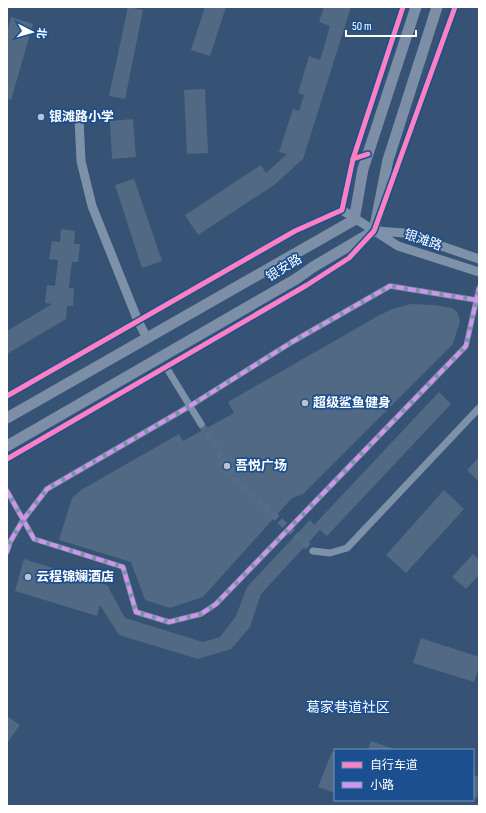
<svg xmlns="http://www.w3.org/2000/svg" width="486" height="813" font-family="'Sofia Sans Condensed','Noto Sans SC',sans-serif">
	<style>
		.building { fill: #526984 }
		.lines { fill: none; stroke-linecap: round; stroke-linejoin: round }
		.minor-tunnel { stroke: #546c89; stroke-width: 7; stroke-dasharray: 7 3.5; stroke-linecap: butt }
		.pedestrian { stroke: #7d92a8; stroke-width: 5.5 }
		.minor { stroke: #7d92a8; stroke-width: 7 }
		.tertiary { stroke: #7d92a8; stroke-width: 9 }
		.primary { stroke: #7d8ea7; stroke-width: 11 }
		.quiet { stroke: #d193ec; stroke-width: 4; stroke-dasharray: 8 4; stroke-linecap: butt }
		.cycleway-casing { stroke: #1b4f8f; stroke-width: 8 }
		.cycleway { stroke: #ff80c0; stroke-width: 5 }
		.poi-dot { fill: #b9c2ce; stroke: #1b4f8f; stroke-width: 1.5 }
		.labels { text-anchor: middle; dominant-baseline: central; stroke-width: 3.5; stroke-linejoin: round; paint-order: stroke }
		.poi-label { font-size: 13px; font-weight: bold; fill: #fff; stroke: #1b4f8f; text-anchor: start }
		.street-label { font-size: 13px; fill: #fff; stroke: #1b4f8f }
		.neighbourhood-label { font-size: 14px; fill: #fff; stroke: #1b4f8f }
	</style>
	<rect width="100%" height="100%" fill="#365274"/>
	<!-- building -->
	<g class="building">
		<polygon points="128,7 143,10 125,99 109,96"/>
		<polygon points="205,7 226,7 210,56 191,50"/>
		<polygon points="324,7 351,7 303,159 274,185 198,235 185,215 261,165 266,173 287,154 279,152 293,109 299,111 304,95 298,93 309,56 320,60 330,26 319,22"/>
		<polygon points="11,17 33,24 11,100 7,98 7,32"/>
		<polygon points="205,89 208,153 187,154 184,90"/>
		<polygon points="133,119 136,157 112,159 110,121"/>
		<polygon points="134,179 162,261 142,268 115,185"/>
		<polygon points="61,229 75,231 74,244 80,244 78,262 72,262 69,288 74,288 73,306 67,306 66,319 7,354 7,331 52,304 45,303 47,285 55,286 58,260 49,259 52,241 60,242"/>
		<polygon points="411,304 434,305 452,308 457,312 460,321 453,344 303,494 292,498 203,597 170,608 145,600 131,562 59,540 72,498 81,490 179,434 183,441 234,413 228,402 378,316 392,309"/>
		<polygon points="439,392 451,404 327,536 320,530 261,594 250,627 231,649 198,659 119,635 100,605 97,616 15,591 24,559 107,585 125,618 203,642 220,637 236,616 247,587 310,520 314,525"/>
		<polygon points="479,457 479,482 467,470"/>
		<polygon points="444,490 464,509 406,573 386,555"/>
		<polygon points="473,554 477,558 479,556 479,575 466,589 452,577"/>
		<polygon points="421,638 479,657 479,666 474,682 413,663"/>
		<polygon points="7,716 20,725 7,743"/>
		<polygon points="371,741 397,750 368,750"/>
		<polygon points="332,752 335,753 335,793 318,787"/>
		<polygon points="473,775 479,777 477,798 473,796"/>
	</g>
	<g class="lines">
		<!-- minor-tunnel -->
		<polyline class="minor-tunnel" points="201,424 236,481 313,551"/>
		<!-- pedestrian -->
		<g class="pedestrian">
			<polyline points="7,491 34,539 123,567 136,612 169,622 201,614 216,604 466,346 479,288"/>
			<polyline points="7,552 10,542 23,520 47,489 190,406 292,342 390,286 476,300"/>
		</g>
		<!-- minor -->
		<g class="minor">
			<polyline points="166,367 201,424"/>
			<polyline points="7,396 295,231 342,210 353,159 368,154"/>
			<polyline points="7,459 307,285 349,258 367,239"/>
			<polyline points="313,551 330,553 347,548 479,408"/>
		</g>
		<!-- tertiary -->
		<g class="tertiary">
			<polyline points="79,119 81,161 92,206 138,321 147,338"/>
			<polyline points="342,210 398,246 479,272"/>
			<polyline points="377,231 404,233 479,259"/>
		</g>
		<!-- primary -->
		<g class="primary">
			<polyline points="7,418 354,220 363,169 416,7"/>
			<polyline points="7,446 296,279 313,267 374,231 388,160 437,7"/>
		</g>
		<!-- quiet -->
		<g class="quiet">
			<polyline points="7,491 34,539 123,567 136,612 169,622 201,614 216,604 466,346 479,288"/>
			<polyline points="7,552 10,542 23,520 47,489 190,406 292,342 390,286 476,300"/>
		</g>
		<!-- cycleway casing -->
		<g class="cycleway-casing">
			<g id="cycleway">
				<polyline points="353,159 403,7"/>
				<polyline points="7,396 295,231 342,210 353,159 368,154"/>
				<polyline points="7,459 307,285 349,258 374,231 455,7"/>
			</g>
		</g>
		<!-- cycleway -->
		<use href="#cycleway" class="cycleway"/>
	</g>
	<!-- markers -->
	<g class="poi-dot">
		<circle cx="41" cy="117" r="4"/>
		<circle cx="305" cy="403" r="4"/>
		<circle cx="227" cy="466" r="4"/>
		<circle cx="28" cy="577" r="4"/>
	</g>
	<g class="labels">
		<!-- poi labels -->
		<g class="poi-label">
			<text x="49" y="117">银滩路小学</text>
			<text x="313" y="403">超级鲨鱼健身</text>
			<text x="235" y="466">吾悦广场</text>
			<text x="36" y="577">云程锦斓酒店</text>
		</g>
		<!-- street labels -->
		<g class="street-label">
			<text transform="translate(423 240) rotate(19)">银滩路</text>
			<text transform="translate(284 268) rotate(-32)">银安路</text>
		</g>
		<!-- neighbourhood labels -->
		<g class="neighbourhood-label">
			<text x="348" y="707">葛家巷道社区</text>
		</g>
	</g>
	<!-- border -->
	<rect width="486" height="813" fill="none" stroke="#ffffff" stroke-width="16"/>
	<!-- legend -->
	<rect x="334" y="749" width="140" height="52" fill="#1b4f8f" stroke="#7695bc"/>
	<rect x="342" y="762" width="20" height="6" fill="#ff80c0" stroke="#7695bc"/>
	<text x="370" y="769" font-size="12" fill="#ffffff">自行车道</text>
	<rect x="342" y="782" width="20" height="6" fill="#d193ec" stroke="#7695bc"/>
	<text x="370" y="789" font-size="12" fill="#ffffff">小路</text>
	<!-- north arrow -->
	<g transform="translate(32 32) rotate(96)" stroke="#1b4f8f" stroke-width="3" paint-order="stroke">
	<path d="M0-3L7 15L0 10L-7 15Z" fill="#ffffff"/>
	<text y="-6" font-size="11" font-weight="bold" text-anchor="middle" fill="#ffffff">北</text>
	</g>
	<!-- scale -->
	<path d="M346 30v6h70v-6" fill="none" stroke="#ffffff" stroke-width="2"/>
	<text x="352" y="30" font-size="12" fill="#ffffff" stroke="#1b4f8f" stroke-width="3" paint-order="stroke">50 m</text>
</svg>
